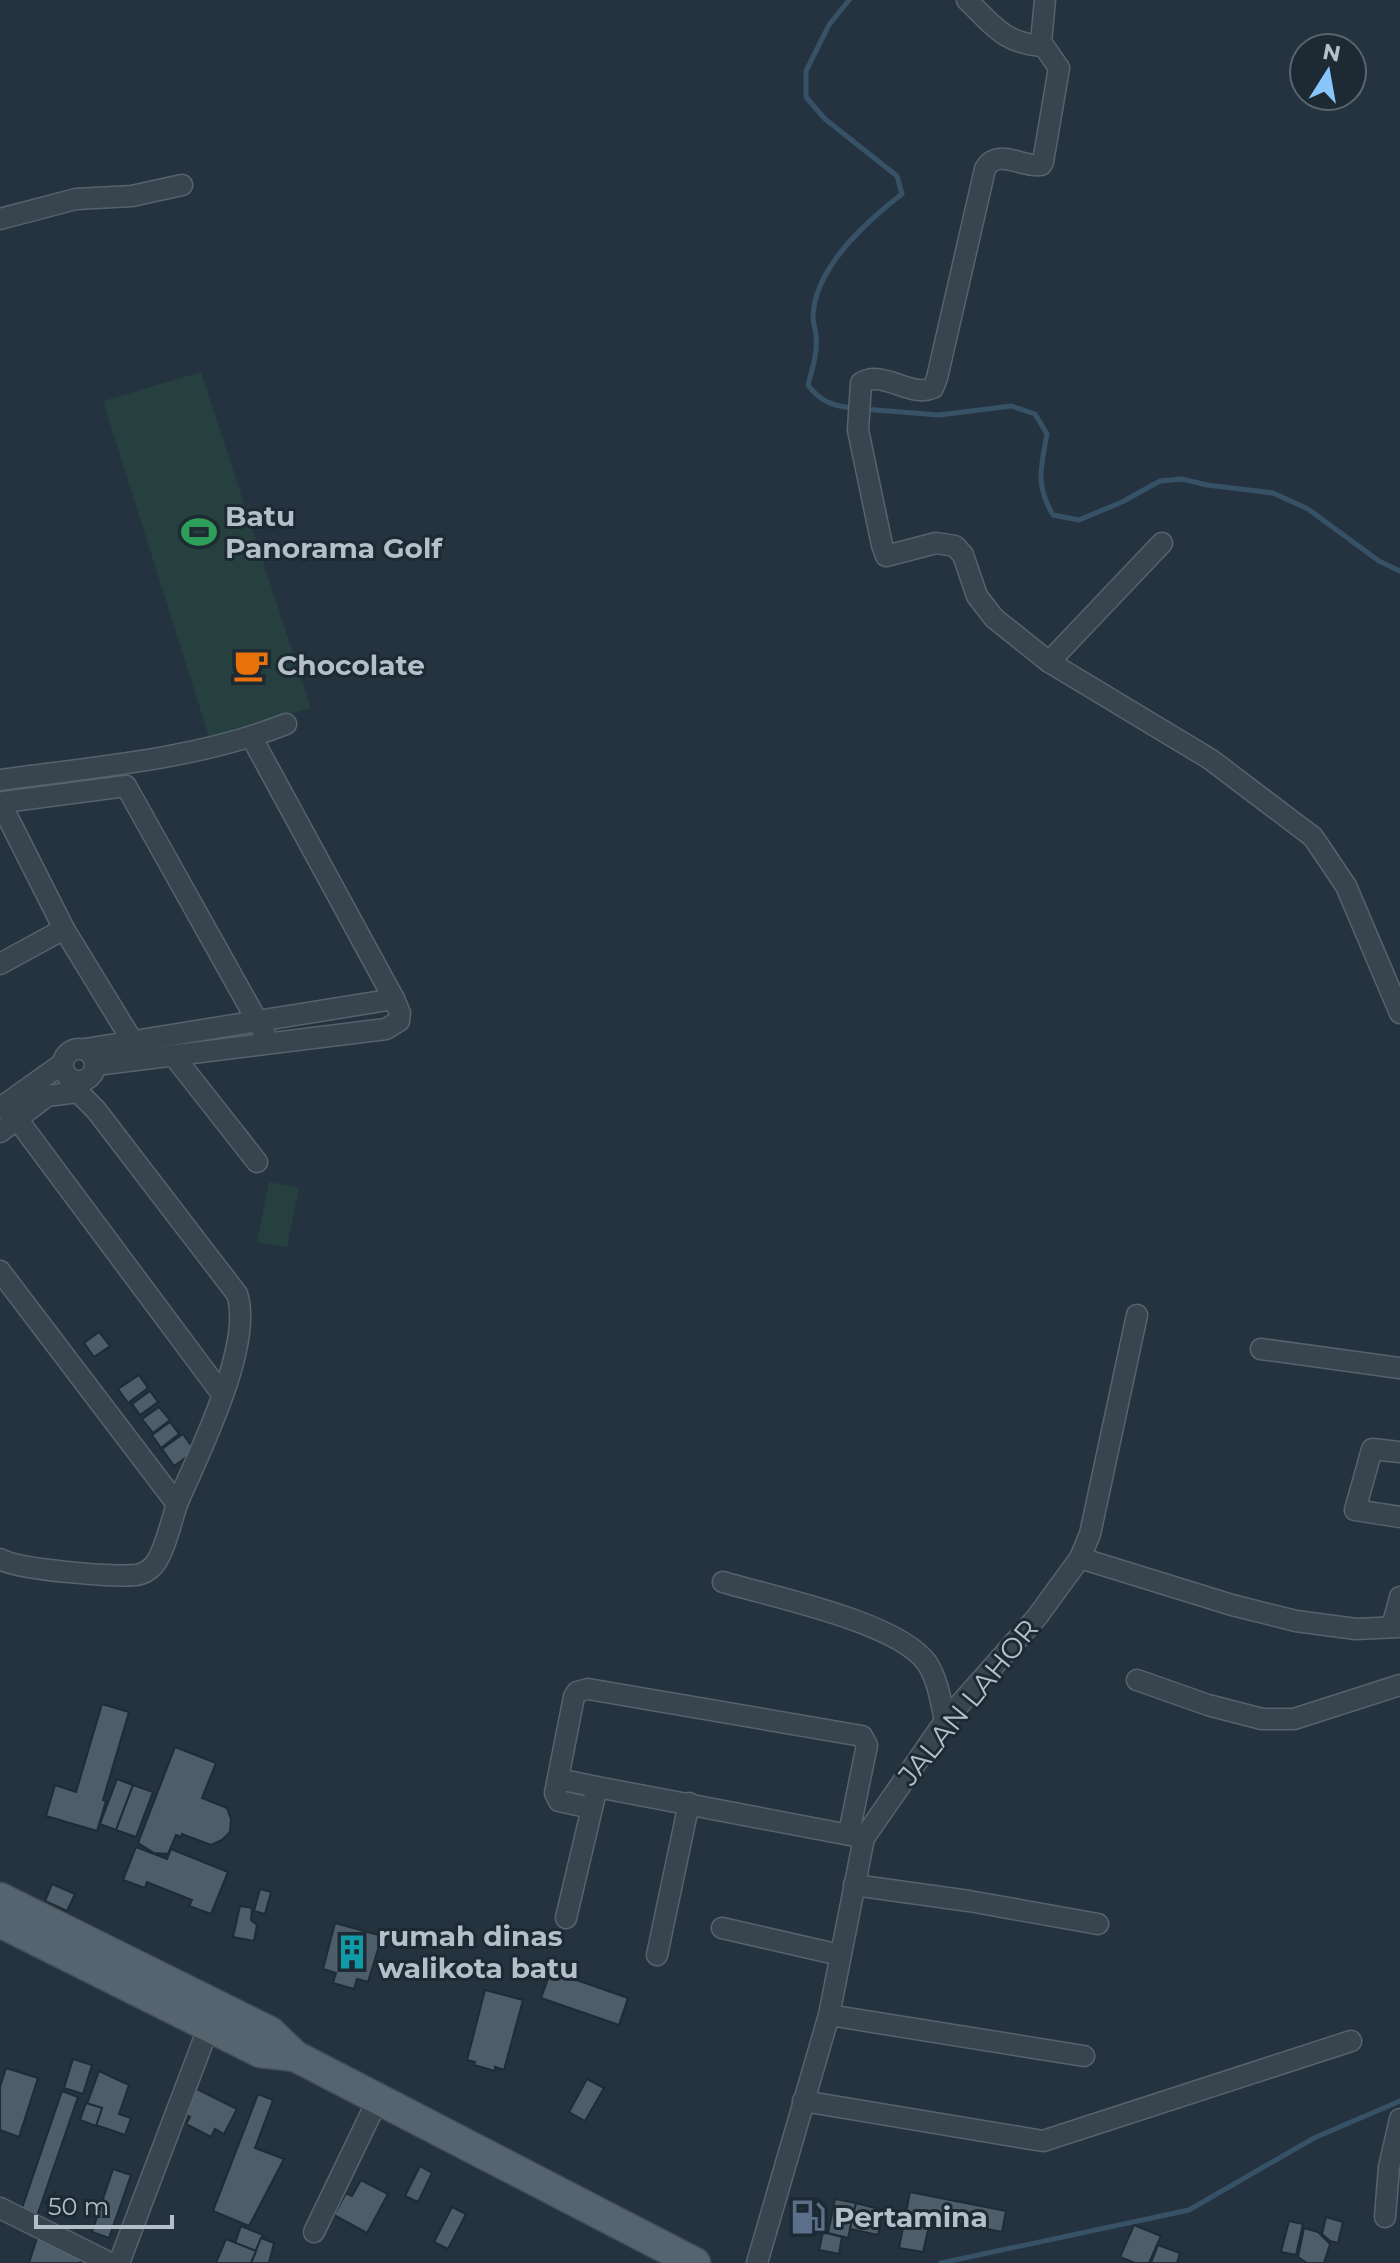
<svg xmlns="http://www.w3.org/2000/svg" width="1400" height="2263" font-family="Montserrat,sans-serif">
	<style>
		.green { fill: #26403f }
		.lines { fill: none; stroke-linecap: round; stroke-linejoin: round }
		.stream { stroke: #375266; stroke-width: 5 }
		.building { fill: #4d5d6a; stroke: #1f2c35; stroke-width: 2 }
		.minor-casing { stroke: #56626c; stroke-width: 23 }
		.primary-casing { stroke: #414e57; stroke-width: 33 }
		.minor { stroke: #38454e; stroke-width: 20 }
		.primary { stroke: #56646f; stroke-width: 30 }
		.labels { text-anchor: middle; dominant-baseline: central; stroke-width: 6; stroke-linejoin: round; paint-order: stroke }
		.poi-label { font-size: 28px; font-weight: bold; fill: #b4bfc9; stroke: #1d2a33; text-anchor: start }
		.street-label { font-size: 28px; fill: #b4bfc9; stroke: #1d2a33 }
	</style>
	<rect width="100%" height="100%" fill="#24333f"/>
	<!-- green -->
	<g class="green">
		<polygon points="201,372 311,708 209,737 103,401"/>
		<polygon points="269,1182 299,1188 287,1247 257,1242"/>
	</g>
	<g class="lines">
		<!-- stream -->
		<g class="stream">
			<path d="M849,0L829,25L806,71V97L825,119L897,176L902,194C866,222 814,268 813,317C813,323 816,330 816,336C818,352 812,369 808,385C820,402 834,406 853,408"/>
			<path d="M863,409L939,415L1011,406L1035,414L1047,434C1041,468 1035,484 1053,515L1079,520L1122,502L1160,481L1182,479L1207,485L1273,493L1308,509L1379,561L1400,571"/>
			<polyline points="941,2263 1189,2210 1314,2138 1400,2101"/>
		</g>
	</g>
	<!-- building -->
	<g class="building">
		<polygon points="99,1332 110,1346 94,1357 84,1343"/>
		<polygon points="139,1375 148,1388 128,1403 118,1389"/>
		<polygon points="150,1391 158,1402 140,1415 132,1404"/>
		<polygon points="159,1407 170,1420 153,1433 142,1419"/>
		<polygon points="170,1422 179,1434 161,1448 152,1435"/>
		<polygon points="183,1434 195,1451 174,1466 162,1449"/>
		<polygon points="102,1704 129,1712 103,1800 106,1801 97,1831 46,1816 55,1785 76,1792"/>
		<polygon points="175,1747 216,1763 202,1798 227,1808 231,1819 230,1832 222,1840 211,1845 182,1834 181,1837 176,1835 168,1854 154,1853 138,1843"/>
		<polygon points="117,1779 133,1785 116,1830 100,1824"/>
		<polygon points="133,1785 153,1792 136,1837 116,1830"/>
		<polygon points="136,1847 167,1859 171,1849 228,1872 211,1914 189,1906 192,1900 147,1882 145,1888 123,1880"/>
		<polygon points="52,1884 75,1894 67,1911 45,1901"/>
		<polygon points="260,1889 271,1892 265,1914 254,1911"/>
		<polygon points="240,1906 252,1908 251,1920 257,1925 254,1941 233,1937"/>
		<polygon points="335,1923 382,1936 368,1982 357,1979 354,1989 333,1983 336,1973 323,1969"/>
		<polygon points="551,1971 628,1998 619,2025 541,1998"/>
		<polygon points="485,1990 523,2000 504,2070 495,2067 495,2071 474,2065 475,2062 467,2060"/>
		<polygon points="73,2059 92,2065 83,2094 64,2088"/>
		<polygon points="6,2068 38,2078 19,2137 0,2130 0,2087"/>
		<polygon points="99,2071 129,2085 119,2114 131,2118 125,2135 96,2125 102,2108 87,2104"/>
		<polygon points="587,2079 604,2088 585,2121 569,2112"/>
		<polygon points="191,2086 237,2109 224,2134 215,2129 211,2137 186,2124 190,2117 178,2111"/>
		<polygon points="62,2091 78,2097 36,2219 20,2214"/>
		<polygon points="258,2094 273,2100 255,2148 284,2159 249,2226 213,2211"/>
		<polygon points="86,2103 102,2108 96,2126 80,2120"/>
		<polygon points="420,2166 432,2173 418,2202 405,2196"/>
		<polygon points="113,2169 131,2175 109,2238 92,2232"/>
		<polygon points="361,2180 388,2194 367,2233 334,2215 346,2193 352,2196"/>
		<polygon points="910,2192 1006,2211 1002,2232 931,2218 923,2252 899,2248"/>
		<polygon points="835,2199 856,2203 848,2238 828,2233"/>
		<polygon points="856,2203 883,2210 878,2235 850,2229"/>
		<polygon points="452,2207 466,2214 448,2249 434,2242"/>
		<polygon points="1326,2217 1343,2222 1338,2243 1330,2241 1322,2234"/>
		<polygon points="1289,2221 1303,2224 1296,2255 1281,2252"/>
		<polygon points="1134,2225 1161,2236 1149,2263 1135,2263 1120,2257"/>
		<polygon points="241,2226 263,2235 256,2251 235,2243"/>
		<polygon points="1304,2228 1318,2232 1330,2244 1324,2263 1307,2263 1298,2257"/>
		<polygon points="823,2232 842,2237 839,2254 819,2250"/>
		<polygon points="37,2238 83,2254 80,2263 29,2263"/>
		<polygon points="261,2238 274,2243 269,2263 251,2263"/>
		<polygon points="226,2239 256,2251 251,2263 216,2263"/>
		<polygon points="1158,2245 1180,2253 1177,2263 1151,2263"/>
	</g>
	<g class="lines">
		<!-- minor casing -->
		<g class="minor-casing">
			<g id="minor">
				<path d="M967,0C994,26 1003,43 1043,46"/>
				<path d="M1045,0L1041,42L1059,68L1043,162L1041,165C1023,168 997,147 985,169L937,378L933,388C910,398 883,369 861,383L858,430L882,545L886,556L936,543L955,546L963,555L977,596L994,618L1049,662L1210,759L1313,837L1346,886L1400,1013"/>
				<polyline points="0,219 76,199 132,196 182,185"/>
				<polyline points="1049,662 1162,543"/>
				<path d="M0,780C94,767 198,759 286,724"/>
				<polyline points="0,964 64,929"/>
				<polyline points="133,1042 64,929 2,806 4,802 126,786 269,1042"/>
				<circle cx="79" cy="1065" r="16"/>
				<polyline points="85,1049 394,999"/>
				<polyline points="173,1055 257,1162"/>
				<polyline points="96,1065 386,1029 399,1021 400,1013 394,999 252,738"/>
				<polyline points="6,1104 222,1394"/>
				<polyline points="0,1108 62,1064"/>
				<path d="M0,1132L47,1096L78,1092L96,1110L237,1294C254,1345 198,1455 177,1504"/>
				<path d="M0,1271L177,1504C172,1519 163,1558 152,1567C147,1572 143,1574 136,1575C112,1577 19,1570 0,1559"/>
				<polyline points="1261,1349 1400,1368"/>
				<polyline points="1400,1452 1372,1449 1355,1510 1400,1517"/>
				<polyline points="1080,1558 1232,1605 1296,1621 1356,1629 1400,1627"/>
				<path d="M723,1582C773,1597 898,1622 927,1663C938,1680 941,1702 945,1721"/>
				<polyline points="1392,1627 1400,1597"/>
				<polyline points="1137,1680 1208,1705 1262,1719 1294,1719 1400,1685"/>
				<polyline points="558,1779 597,1787"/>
				<polyline points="591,1808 559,1801 555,1793 574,1697 577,1692 588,1689 862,1736 867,1745 849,1833"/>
				<polyline points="854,1885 969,1901 1098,1924"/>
				<polyline points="566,1918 597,1787 860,1837"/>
				<polyline points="722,1928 840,1955"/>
				<polyline points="657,1955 689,1803"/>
				<polyline points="829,2015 1084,2056"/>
				<polyline points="803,2101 1043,2141 1351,2041"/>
				<polyline points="0,2208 110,2263"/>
				<polyline points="1385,2217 1389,2167 1400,2119"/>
				<polyline points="314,2232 378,2099"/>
				<polyline points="119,2263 209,2026"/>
				<polyline points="757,2263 829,2015 864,1838 945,1721 1037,1617 1080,1558 1090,1534 1137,1315"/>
			</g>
		</g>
		<!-- primary casing -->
		<g class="primary-casing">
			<g id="primary">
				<polyline points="0,1898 270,2032 295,2056 695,2263"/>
				<polyline points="0,1922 260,2052 295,2056"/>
			</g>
		</g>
		<!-- minor -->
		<use href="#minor" class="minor"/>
		<!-- primary -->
		<use href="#primary" class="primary"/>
	</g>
	<!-- icons -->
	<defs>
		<g id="stadium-bare" transform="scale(2.76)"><path d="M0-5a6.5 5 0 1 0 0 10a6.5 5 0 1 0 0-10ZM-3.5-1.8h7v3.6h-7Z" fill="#2e9e5b" stroke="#1d2a33" stroke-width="2.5" paint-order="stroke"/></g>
		<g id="cafe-bare" transform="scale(2.76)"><path d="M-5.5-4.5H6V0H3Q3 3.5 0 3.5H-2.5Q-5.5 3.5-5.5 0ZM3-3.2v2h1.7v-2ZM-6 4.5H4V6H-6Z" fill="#e8710a" stroke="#1d2a33" stroke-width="2.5" paint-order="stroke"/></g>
		<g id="building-bare" transform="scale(2.76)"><path d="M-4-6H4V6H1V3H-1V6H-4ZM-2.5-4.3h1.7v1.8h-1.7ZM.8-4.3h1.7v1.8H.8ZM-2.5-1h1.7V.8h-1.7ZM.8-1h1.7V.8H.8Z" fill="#0f9aa8" stroke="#1d2a33" stroke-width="2.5" paint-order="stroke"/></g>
		<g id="fuel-bare" transform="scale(2.76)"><path d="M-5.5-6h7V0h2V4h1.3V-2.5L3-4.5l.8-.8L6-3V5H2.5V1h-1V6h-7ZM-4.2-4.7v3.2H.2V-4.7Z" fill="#5c6f8a" stroke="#1d2a33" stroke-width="2.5" paint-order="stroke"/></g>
	</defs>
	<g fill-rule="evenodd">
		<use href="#stadium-bare" x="199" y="532"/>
		<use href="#cafe-bare" x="251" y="665"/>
		<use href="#building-bare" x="352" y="1952"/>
		<use href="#fuel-bare" x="808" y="2217"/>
	</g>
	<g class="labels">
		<!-- poi labels -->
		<g class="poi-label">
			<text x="225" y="516">Batu<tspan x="225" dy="32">Panorama Golf</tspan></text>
			<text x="277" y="665">Chocolate</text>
			<text x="378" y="1936">rumah dinas<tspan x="378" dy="32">walikota batu</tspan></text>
			<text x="834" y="2217">Pertamina</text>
		</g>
		<!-- street labels -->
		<g class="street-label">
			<text transform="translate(968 1702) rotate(-51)">JALAN LAHOR</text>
		</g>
	</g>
	<!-- north arrow -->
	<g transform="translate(1328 72) rotate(11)"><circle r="38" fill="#1d2a33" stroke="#59666f" stroke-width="2"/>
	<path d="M0-6L14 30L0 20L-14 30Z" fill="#89c5fa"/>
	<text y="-12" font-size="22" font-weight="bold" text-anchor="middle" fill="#b4bfc9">N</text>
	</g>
	<!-- scale -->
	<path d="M36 2215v12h136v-12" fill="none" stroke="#b4bfc9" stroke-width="4"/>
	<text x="48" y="2215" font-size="24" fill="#b4bfc9" stroke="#1d2a33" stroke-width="6" paint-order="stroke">50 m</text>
</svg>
